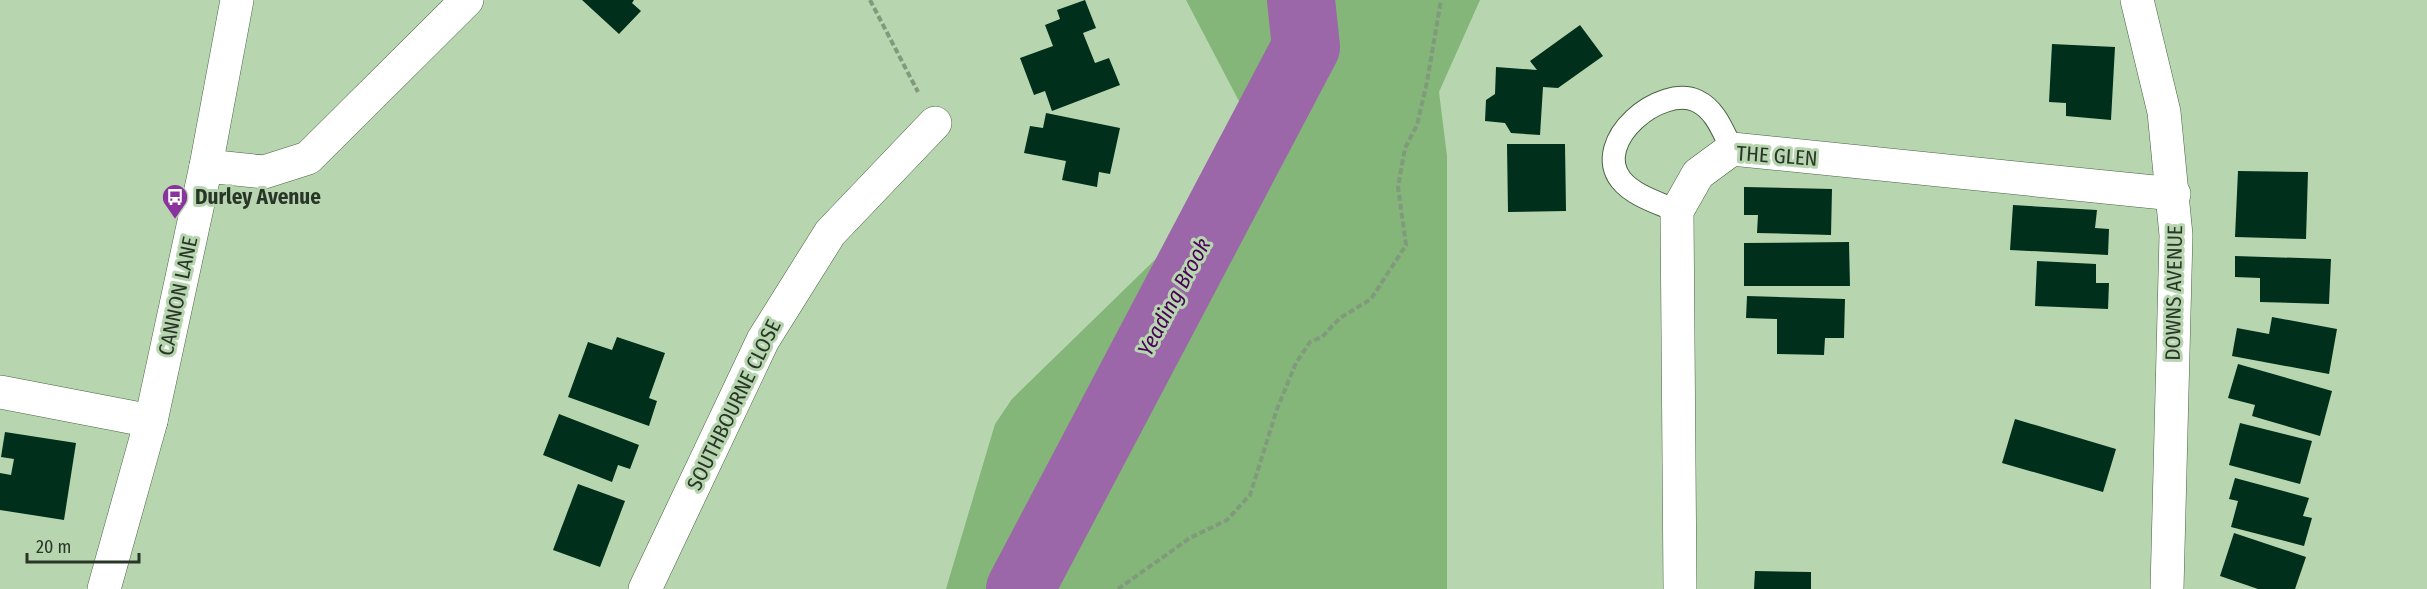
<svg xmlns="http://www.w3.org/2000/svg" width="2427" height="589" font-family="'Fira Sans Condensed',sans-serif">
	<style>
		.green { fill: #83b678 }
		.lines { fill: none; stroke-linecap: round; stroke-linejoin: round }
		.river { stroke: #9c67a8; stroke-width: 68 }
		.building { fill: #002f1b }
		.service-casing { stroke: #476341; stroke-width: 24 }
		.minor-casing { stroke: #476341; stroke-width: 34 }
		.path { stroke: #81997c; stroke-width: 4; stroke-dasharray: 6 3; stroke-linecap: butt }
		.service { stroke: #fff; stroke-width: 22 }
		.minor { stroke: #fff; stroke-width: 33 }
		.labels { text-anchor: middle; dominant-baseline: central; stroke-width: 6; stroke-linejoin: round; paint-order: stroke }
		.street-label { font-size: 21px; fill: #293627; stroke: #b7d6b0 }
		.poi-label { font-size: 21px; font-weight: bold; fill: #293627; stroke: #b7d6b0; text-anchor: start }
		.water-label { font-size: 22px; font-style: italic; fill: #4b0159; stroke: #b7d6b0 }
	</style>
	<rect width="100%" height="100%" fill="#b7d6b0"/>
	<!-- green -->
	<polygon class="green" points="1186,0 1480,0 1439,92 1447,156 1447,589 946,589 995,424 1012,399 1167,248 1242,107"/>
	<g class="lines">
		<!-- river -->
		<polyline class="river" points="1020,589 1306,47 1301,0"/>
	</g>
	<!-- building -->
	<g class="building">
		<polygon points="582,0 634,0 632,3 641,11 619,34"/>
		<polygon points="1085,0 1096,28 1083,33 1095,63 1109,58 1120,85 1052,111 1045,91 1034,95 1020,58 1053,46 1045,25 1060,19 1057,10"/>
		<polygon points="1580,25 1603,56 1558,88 1543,87 1540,135 1511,133 1505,123 1485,121 1486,100 1495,94 1496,67 1537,70 1530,61"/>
		<polygon points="2052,44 2115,47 2111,120 2066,116 2066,103 2049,102"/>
		<polygon points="1046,113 1120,128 1110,174 1099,172 1097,187 1062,180 1066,161 1024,153 1030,126 1043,128"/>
		<polygon points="1507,144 1565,144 1566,211 1508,212"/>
		<polygon points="2238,171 2308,172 2306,239 2235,237"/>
		<polygon points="1744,187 1832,189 1831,235 1757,233 1758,215 1744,215"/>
		<polygon points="2013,205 2097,210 2095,228 2109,229 2108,255 2010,250"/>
		<polygon points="1849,242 1850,286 1744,286 1744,243"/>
		<polygon points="2235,256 2331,259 2329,304 2260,302 2260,278 2235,277"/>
		<polygon points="2037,261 2096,264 2096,283 2109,283 2108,309 2035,306"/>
		<polygon points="1747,296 1845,299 1844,338 1825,338 1824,355 1777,354 1777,319 1746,318"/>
		<polygon points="2272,317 2337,329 2329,374 2232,356 2237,328 2269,334"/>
		<polygon points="617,337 665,353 649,398 657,401 649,426 568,397 588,342 612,350"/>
		<polygon points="2238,364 2332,391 2320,436 2252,416 2255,405 2228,398"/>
		<polygon points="559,414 639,445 630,469 618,465 612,482 543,455"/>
		<polygon points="2015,419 2116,449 2103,492 2002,463"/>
		<polygon points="2240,423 2312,441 2300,484 2229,465"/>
		<polygon points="5,432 76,443 64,520 0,510 0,473 11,475 14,459 1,457"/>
		<polygon points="2235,478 2309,498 2303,516 2312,518 2304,546 2231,527 2238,501 2229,499"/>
		<polygon points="578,484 625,501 600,567 553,550"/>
		<polygon points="2234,533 2306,557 2295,589 2258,589 2220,576"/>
		<polygon points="1755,571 1811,572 1811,589 1754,589"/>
	</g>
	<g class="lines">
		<!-- service casing -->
		<g class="service-casing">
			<path id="service" d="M1677,211C1659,203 1634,196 1621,180C1591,141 1661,84 1697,101C1716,110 1723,132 1732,149"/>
		</g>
		<!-- minor casing -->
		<g class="minor-casing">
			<g id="minor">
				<polyline points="2137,0 2164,112 2176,235 2167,589"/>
				<polyline points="206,166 264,172 308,158 467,0"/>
				<polyline points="0,392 151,421"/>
				<polyline points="104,589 151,421 206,166 237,0"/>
				<polyline points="645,589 763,340 830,233 935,123"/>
				<polyline points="1680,589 1677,211 1698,174 1732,149 2174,194"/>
			</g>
		</g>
		<!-- path -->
		<g class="path">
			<polyline points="870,0 918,92"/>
			<polyline points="1118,589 1190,538 1227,520 1250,495 1277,409 1296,363 1310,342 1322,337 1340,318 1371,299 1406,245 1398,187 1405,148 1417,125 1427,82 1441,0"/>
		</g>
		<!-- service -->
		<use href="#service" class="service"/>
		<!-- minor -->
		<use href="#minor" class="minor"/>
	</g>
	<!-- icons -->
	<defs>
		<g id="bus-pin" transform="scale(1.35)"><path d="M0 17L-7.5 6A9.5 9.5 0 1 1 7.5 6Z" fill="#8a329e" stroke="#b7d6b0"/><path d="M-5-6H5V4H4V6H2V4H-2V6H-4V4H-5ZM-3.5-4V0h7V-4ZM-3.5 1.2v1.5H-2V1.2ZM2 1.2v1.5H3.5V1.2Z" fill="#fff"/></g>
	</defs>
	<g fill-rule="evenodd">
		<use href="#bus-pin" x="175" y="197"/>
	</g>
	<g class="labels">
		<!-- street labels -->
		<g class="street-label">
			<text transform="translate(1777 156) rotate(4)">THE GLEN</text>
			<text transform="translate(2174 293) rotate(-89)">DOWNS AVENUE</text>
			<text transform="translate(178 296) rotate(-78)">CANNON LANE</text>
			<text transform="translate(734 405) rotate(-64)">SOUTHBOURNE CLOSE</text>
		</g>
		<!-- poi labels -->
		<g class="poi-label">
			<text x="195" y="197">Durley Avenue</text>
		</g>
		<!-- water labels -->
		<g class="water-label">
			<text transform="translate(1174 297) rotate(-62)">Yeading Brook</text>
		</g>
	</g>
	<!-- scale -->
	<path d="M27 553v9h112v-9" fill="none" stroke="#293627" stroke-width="3"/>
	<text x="36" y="553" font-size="18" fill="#293627" stroke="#b7d6b0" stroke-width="4.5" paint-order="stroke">20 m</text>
</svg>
